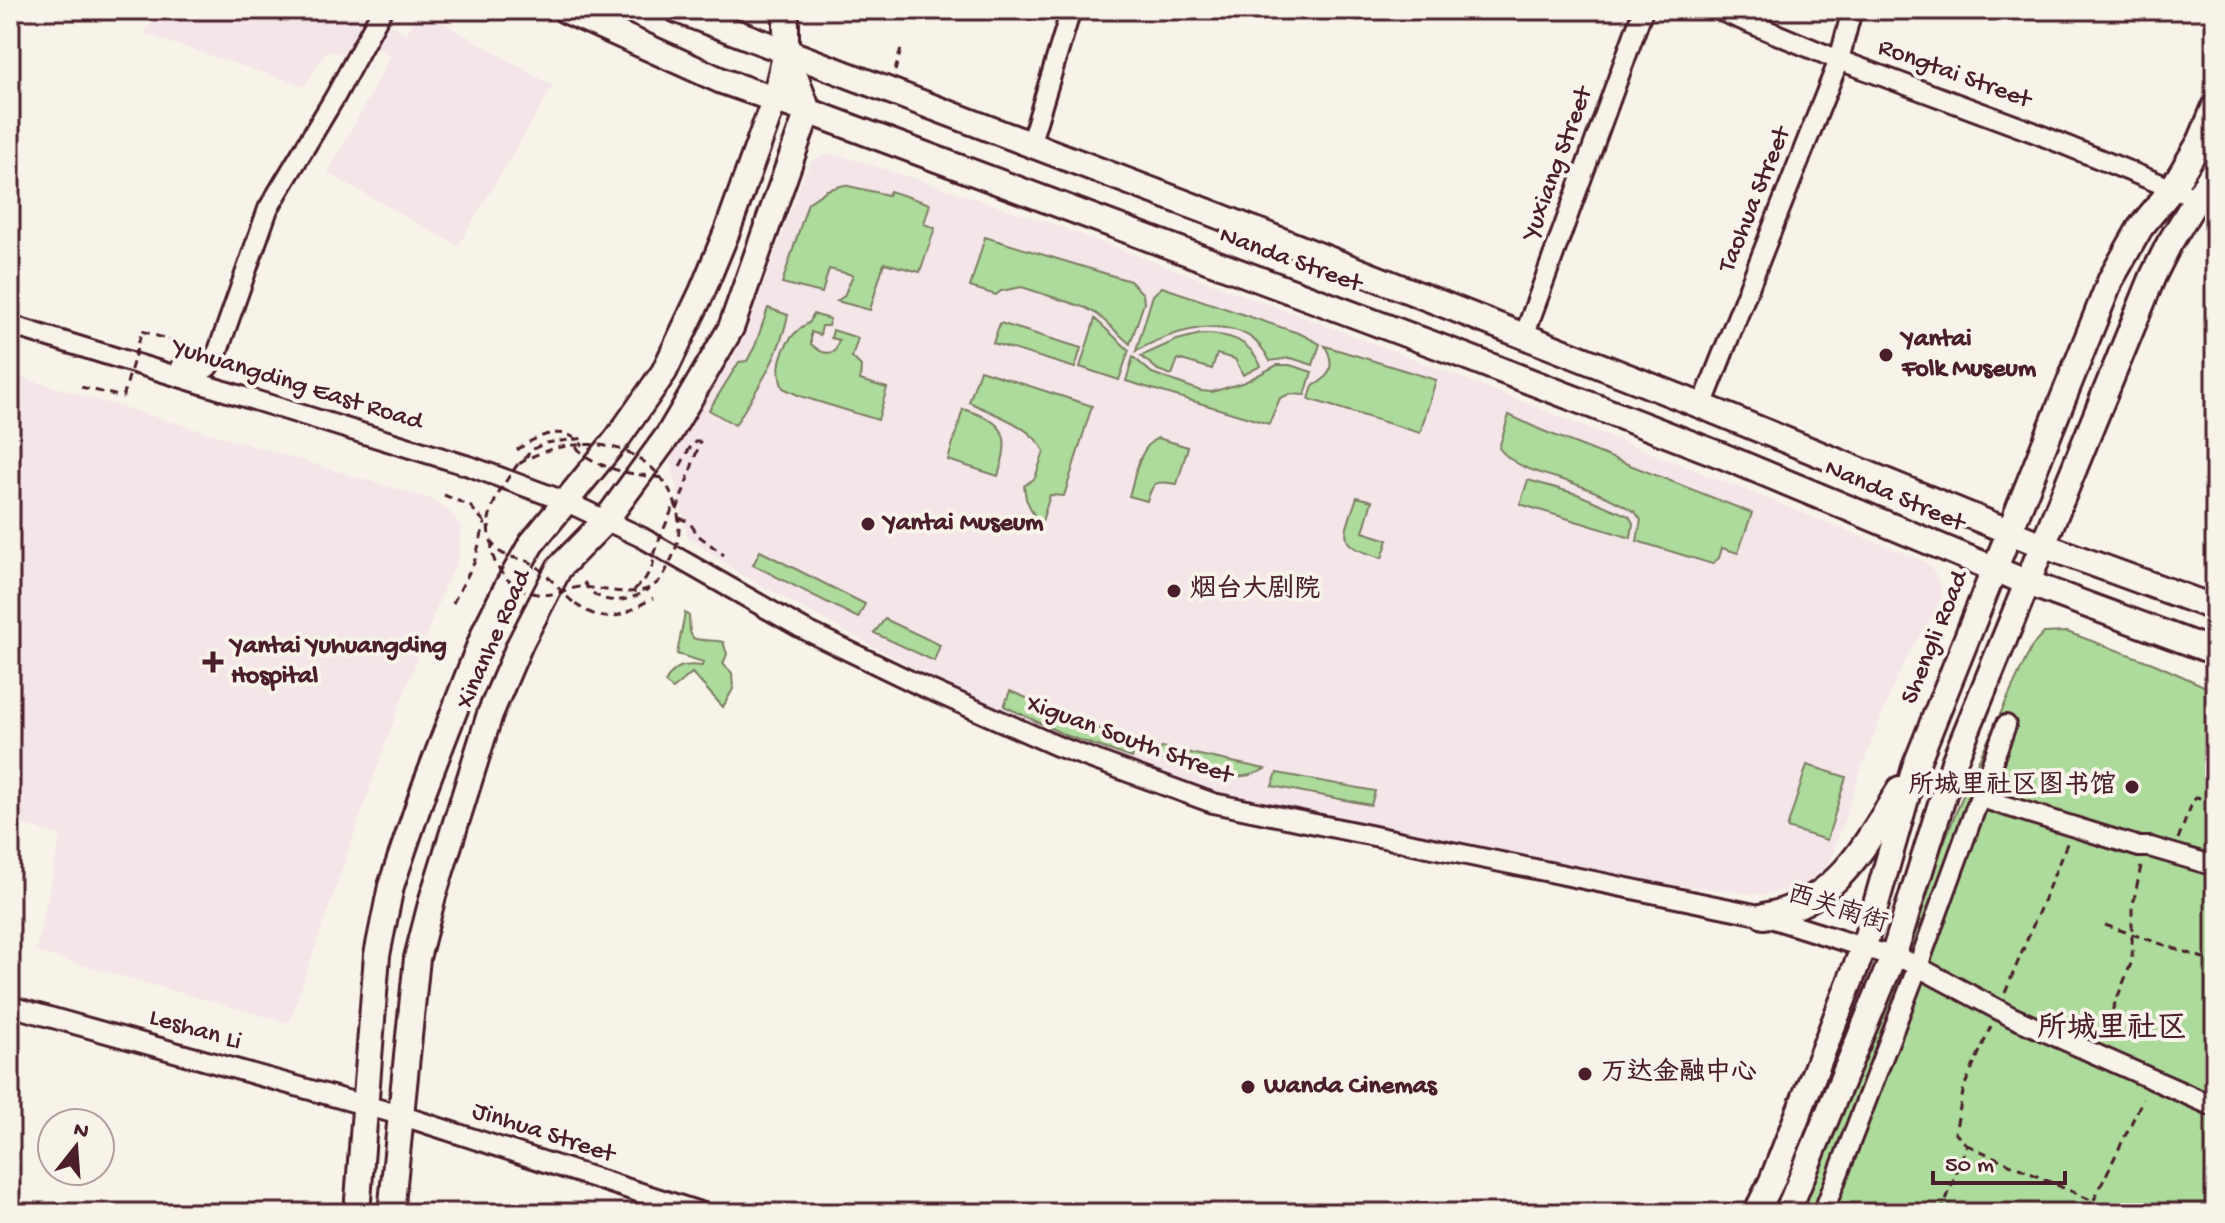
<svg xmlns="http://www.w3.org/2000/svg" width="2225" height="1223" font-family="'Gochi Hand','LXGW WenKai TC',sans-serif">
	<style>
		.built { fill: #f4e5e9 }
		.green { fill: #acdb9b; stroke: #7b7d63; stroke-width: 2 }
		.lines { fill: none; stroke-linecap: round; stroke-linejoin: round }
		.minor-casing { stroke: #4a1f2b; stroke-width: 24 }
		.major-casing { stroke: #4a1f2b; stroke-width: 30 }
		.path { stroke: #4a1f2b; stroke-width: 3; stroke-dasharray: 8 6; stroke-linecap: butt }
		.minor { stroke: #f7f3e8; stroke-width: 18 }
		.major { stroke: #f7f3e8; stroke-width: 24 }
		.path-bridge { stroke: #4a1f2b; stroke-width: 3; stroke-dasharray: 8 6; stroke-linecap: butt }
		.poi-dot { fill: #4a1f2b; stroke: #f7f3e8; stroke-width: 3 }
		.labels { text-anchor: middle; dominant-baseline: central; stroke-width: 8; stroke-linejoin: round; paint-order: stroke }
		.street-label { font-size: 26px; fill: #4a1f2b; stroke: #f7f3e8 }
		.poi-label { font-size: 26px; font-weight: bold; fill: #4a1f2b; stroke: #f7f3e8; text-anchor: start }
		.quarter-label { font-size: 30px; font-weight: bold; fill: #4a1f2b; stroke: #f7f3e8 }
	</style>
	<rect width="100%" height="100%" fill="#f7f3e8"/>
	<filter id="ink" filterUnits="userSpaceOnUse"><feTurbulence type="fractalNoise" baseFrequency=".0125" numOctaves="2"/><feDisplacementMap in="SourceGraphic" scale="16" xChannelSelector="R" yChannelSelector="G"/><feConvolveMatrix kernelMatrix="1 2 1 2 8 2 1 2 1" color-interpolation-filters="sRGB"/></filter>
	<g filter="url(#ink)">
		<!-- built -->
		<g class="built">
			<polygon points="162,10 369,10 406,34 421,10 553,86 458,246 328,173 391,56 357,36 346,54 327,51 304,86 144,34"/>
			<polygon points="827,154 842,156 910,177 1058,226 1391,350 1919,559 1931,567 1939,581 1942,595 1935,613 1910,651 1896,679 1860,772 1831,859 1823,872 1802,886 1764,895 1608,877 1326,819 1182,783 1086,750 930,677 742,575 688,537 670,460 746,331 805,173 813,160"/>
			<polygon points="10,374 434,500 453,515 461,526 458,559 444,588 388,736 289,1023 36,952 61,835 10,821"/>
		</g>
		<!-- green -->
		<g class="green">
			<polygon points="844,185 888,195 890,191 930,204 924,224 935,228 920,272 884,263 870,310 837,301 844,296 853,275 829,269 822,293 782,283 808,203 827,190"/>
			<polygon points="985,237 1130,281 1143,294 1144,303 1130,344 1097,314 1086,308 1022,287 1001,291 996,295 970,287"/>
			<path d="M1162,287L1301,334L1320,344L1313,365L1291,358L1270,361C1244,307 1176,329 1136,351L1153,295Z"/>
			<path d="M768,308L788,315C779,358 758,388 735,425L709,410L739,362L747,361L755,346Z"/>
			<path d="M813,314L830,319L828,326H822L820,335L811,332V344C818,350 825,356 835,351L839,340L831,338L833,330L858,338L852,357L861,366L860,380L887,388L878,420L800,396L783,388C772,363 787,334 810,322Z"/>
			<polygon points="1095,319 1129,350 1119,380 1080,367"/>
			<polygon points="1000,323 1081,348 1075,368 993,343"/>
			<path d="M1201,334C1229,334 1249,339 1261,366L1243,375L1235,359L1217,354L1212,369L1178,359L1172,375L1158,370L1141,356L1177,340Z"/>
			<path d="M1325,346L1436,380L1420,433L1309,399L1313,386C1332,377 1335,363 1325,346Z"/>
			<polygon points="1133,357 1152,373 1201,391 1212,392 1245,382 1277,365 1290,365 1312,372 1305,395 1290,394 1280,398 1269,424 1126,381"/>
			<path d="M980,370L1092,406L1064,496L1050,495L1040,528L1026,499L1024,486L1035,478L1044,451C1030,424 994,415 969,402Z"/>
			<path d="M963,409C1007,423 1011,434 998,476L948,460Z"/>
			<path d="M1509,415L1541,430L1752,513L1738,553L1722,548L1719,558L1712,564L1637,541L1641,520L1635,512C1617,501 1597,492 1578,485C1552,475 1516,471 1499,448Z"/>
			<path d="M1158,438L1188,447L1177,484C1155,481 1154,480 1147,501L1129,496C1135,477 1139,446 1158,438Z"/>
			<polygon points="1528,480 1577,494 1629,516 1633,523 1631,538 1520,504"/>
			<path d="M1357,497L1372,501L1363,532L1388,540L1382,558C1335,544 1343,540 1357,497Z"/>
			<polygon points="760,551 865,604 858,618 753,565"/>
			<path d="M685,613L689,616L690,632L693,638C704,642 713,639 723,642L727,654L723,664L732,673L733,689L723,707L692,673L673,689L665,683C674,665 684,664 702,666L703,662L677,654Z"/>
			<polygon points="885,619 940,645 934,661 874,633"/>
			<polygon points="2067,632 2155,664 2215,691 2215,1213 1794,1213 1968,783 2032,646 2044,633"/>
			<polygon points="1010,691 1136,744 1132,758 1065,735 1004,706"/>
			<path d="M1162,747L1265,769C1234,788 1190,767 1158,759Z"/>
			<polygon points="1807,765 1846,777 1827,840 1787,828"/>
			<polygon points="1277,773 1375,791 1371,805 1272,786"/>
		</g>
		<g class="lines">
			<!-- minor casing -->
			<g class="minor-casing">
				<g id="minor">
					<polyline points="1718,10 1839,60 2033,132 2215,206"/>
					<polyline points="1030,145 1071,10"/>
					<polyline points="10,325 472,467 567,502 641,537 801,628 917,684 1057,746 1213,803 1764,916 1907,961 2012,1017 2215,1107"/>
					<polyline points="1524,336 1643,10"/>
					<polyline points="181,367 200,372 208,367 218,351 268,209 335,97 382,10"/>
					<polyline points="1702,406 1839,60 1852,10"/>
					<polyline points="1981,798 2139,847 2150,847 2215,866"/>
					<polyline points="10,1006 400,1115 703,1213"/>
					<polyline points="1823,1213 1918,966 2006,725"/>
				</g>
			</g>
			<!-- major casing -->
			<g class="major-casing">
				<g id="major">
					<polyline points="565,10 722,81 808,111 1467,357 1723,456 2028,583 2215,652"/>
					<polyline points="677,10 1206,211 1702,406 2042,545 2215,608"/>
					<path d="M1764,916C1839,901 1862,849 1900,789"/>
					<polyline points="357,1213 377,955 391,886 424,789 486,629 507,587 531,544 617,439 664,372 702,292 728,229 775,98 786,52 786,10"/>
					<polyline points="391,1213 417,958 433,896 490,714 520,644 559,568 606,520 669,434 731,328 808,111 786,52"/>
					<polyline points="1756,1213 1772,1181 1864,946 1915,767 2111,279 2140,228 2172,189 2200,142 2215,106"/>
					<polyline points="1787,1213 1893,957 1954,762 2153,276 2169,244 2215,169"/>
				</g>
			</g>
			<!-- path -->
			<g class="path">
				<polyline points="895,71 901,49"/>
				<polyline points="142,331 169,340"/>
				<polyline points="81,387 123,397"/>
				<polyline points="533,449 546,443 586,438"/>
				<path d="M517,450C537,435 565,423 583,446"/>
				<polyline points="444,495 470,506 490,528"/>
				<polyline points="677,510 700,442 693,442 679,468"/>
				<polyline points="679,518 689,522 699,536 724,555"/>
				<path d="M584,582C599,608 627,603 649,589"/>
				<polyline points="453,603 474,563 485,522"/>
				<path d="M575,604C610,627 619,616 653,598"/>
				<polyline points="2178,839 2193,801 2197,797 2215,804"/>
				<polyline points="2105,925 2215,962"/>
				<polyline points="2005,993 2068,841"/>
				<polyline points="2102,1036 2132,961 2132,909 2141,866"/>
				<polyline points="1967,1145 2093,1201 2084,1213"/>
				<polyline points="2094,1200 2143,1099"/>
				<polyline points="1941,1213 1967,1145 1955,1133 1964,1087 1991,1026"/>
			</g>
			<!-- minor -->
			<use href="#minor" class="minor"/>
			<!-- major -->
			<use href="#major" class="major"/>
			<!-- path-bridge -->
			<g class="path-bridge">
				<polyline points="123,397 142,331"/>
				<path d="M576,447C597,470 634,475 664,478"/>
				<polyline points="524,459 533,449"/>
				<path d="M518,464C503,484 471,529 500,552C510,559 525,558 535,565C549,576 561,592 575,604"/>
				<path d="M492,541C488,572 522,599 552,594C562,593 572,587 582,587C602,588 630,597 649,588C661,583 666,571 671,560C694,514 665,464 619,449C586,439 546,446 519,464"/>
				<polyline points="634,590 645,579 653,565 654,552 674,505"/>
			</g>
		</g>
	</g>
	<!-- markers -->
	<g class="poi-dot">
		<circle cx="1886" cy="355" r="8"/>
		<circle cx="868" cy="524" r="8"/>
		<circle cx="1174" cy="591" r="8"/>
		<path d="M209 650h8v8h8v8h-8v8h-8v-8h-8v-8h8z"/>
		<circle cx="2132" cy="787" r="8"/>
		<circle cx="1585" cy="1074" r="8"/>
		<circle cx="1248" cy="1087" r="8"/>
	</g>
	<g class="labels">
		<!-- street labels -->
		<g class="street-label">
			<text transform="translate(1954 75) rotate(20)">Rongtai Street</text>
			<text transform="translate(1559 164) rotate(-70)">Yuxiang Street</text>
			<text transform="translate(1756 200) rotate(-68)">Taohua Street</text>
			<text transform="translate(1290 261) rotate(20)">Nanda Street</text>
			<text transform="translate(297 386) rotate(17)">Yuhuangding East Road</text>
			<text transform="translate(1894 497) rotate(23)">Nanda Street</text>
			<text transform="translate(1936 638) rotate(-68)">Shengli Road</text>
			<text transform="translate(495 640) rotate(-66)">Xinanhe Road</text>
			<text transform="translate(1129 741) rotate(20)">Xiguan South Street</text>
			<text transform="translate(1837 911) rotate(18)">西关南街</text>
			<text transform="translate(195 1031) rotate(16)">Leshan Li</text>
			<text transform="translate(543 1134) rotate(18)">Jinhua Street</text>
		</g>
		<!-- poi labels -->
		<g class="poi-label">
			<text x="1902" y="340">Yantai<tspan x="1902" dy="30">Folk Museum</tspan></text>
			<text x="884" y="524">Yantai Museum</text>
			<text x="1190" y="591">烟台大剧院</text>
			<text x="231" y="647">Yantai Yuhuangding<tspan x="231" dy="30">Hospital</tspan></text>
			<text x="2116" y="787" text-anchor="end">所城里社区图书馆</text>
			<text x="1601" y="1074">万达金融中心</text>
			<text x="1264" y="1087">Wanda Cinemas</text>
		</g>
		<!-- quarter labels -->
		<g class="quarter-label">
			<text x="2112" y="1030">所城里社区</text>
		</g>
	</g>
	<!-- margin -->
	<rect width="2225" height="1223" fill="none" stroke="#f7f3e8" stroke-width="40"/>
	<rect x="20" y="20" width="2185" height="1183" fill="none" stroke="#4a1f2b" stroke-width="3" filter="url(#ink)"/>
	<!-- north arrow -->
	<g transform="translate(76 1147) rotate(17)"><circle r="38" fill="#f7f3e8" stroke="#b29e9c" stroke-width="2"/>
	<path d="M0-6L14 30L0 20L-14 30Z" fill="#4a1f2b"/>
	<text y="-12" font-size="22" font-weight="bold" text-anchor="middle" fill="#4a1f2b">N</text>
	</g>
	<!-- scale -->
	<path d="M1933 1171v12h132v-12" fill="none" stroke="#4a1f2b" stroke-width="4"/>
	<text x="1945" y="1171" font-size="24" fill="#4a1f2b" stroke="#f7f3e8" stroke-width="6" paint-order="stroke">50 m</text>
</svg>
